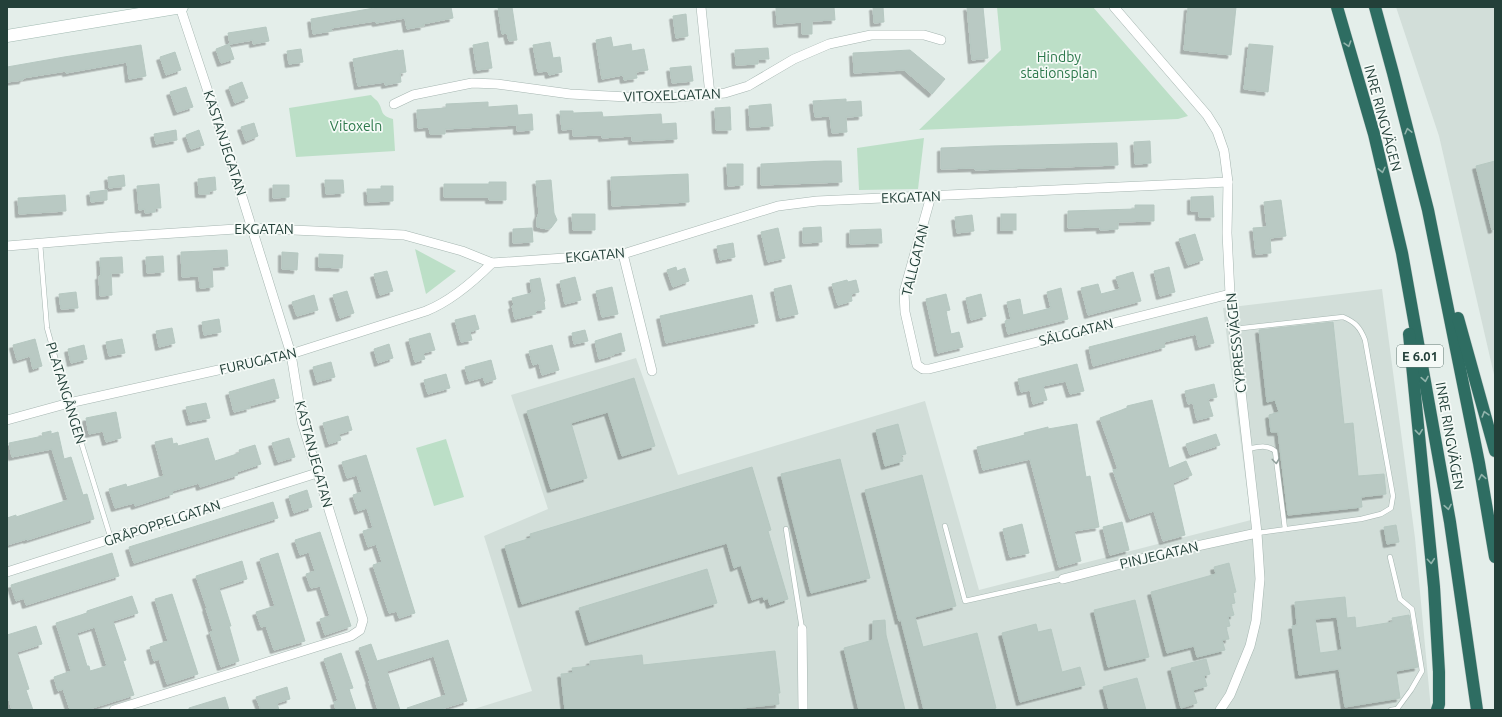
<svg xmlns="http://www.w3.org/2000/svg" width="1502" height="717" font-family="Ubuntu,sans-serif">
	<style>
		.built { fill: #d2ded9 }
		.green { fill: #bcdfc7 }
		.building { fill: #b9c9c3; stroke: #b6c8c1; fill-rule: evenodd; filter: url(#shadow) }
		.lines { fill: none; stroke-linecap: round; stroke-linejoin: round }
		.lane-casing { stroke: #a6b6b1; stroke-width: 5.5 }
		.street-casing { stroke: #a6b6b1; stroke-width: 10 }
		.secondary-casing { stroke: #a2bab2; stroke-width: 13 }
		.highway-casing { stroke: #c1cac8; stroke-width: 13 }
		.lane { stroke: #fff; stroke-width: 4.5 }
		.street { stroke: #fff; stroke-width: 9 }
		.secondary { stroke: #fff; stroke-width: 12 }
		.highway { stroke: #2e6d62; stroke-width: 12 }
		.oneway { stroke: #92b4ac }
		.oneway2 { stroke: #91a09c }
		.labels { text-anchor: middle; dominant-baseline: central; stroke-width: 3.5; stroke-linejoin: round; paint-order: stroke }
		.shield { fill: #f5faf7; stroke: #627872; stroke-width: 1 }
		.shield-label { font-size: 13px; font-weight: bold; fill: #234039 }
		.park-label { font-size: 14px; fill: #2c784b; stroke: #f5faf7 }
		.street-label { font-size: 14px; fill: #234039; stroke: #f5faf7 }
	</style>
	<defs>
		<filter id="shadow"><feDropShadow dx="-3.5" dy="3.5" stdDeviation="0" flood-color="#0004"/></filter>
	</defs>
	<rect width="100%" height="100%" fill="#e4eeea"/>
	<!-- built -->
	<g class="built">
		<polygon points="1396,7 1495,7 1495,379 1439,136"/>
		<polygon points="1382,289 1415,538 1431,710 471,710 532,691 484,536 548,509 511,395 636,358 678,475 925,401 979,590 1251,520 1223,308"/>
	</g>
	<!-- green -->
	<g class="green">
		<polygon points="997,7 1093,7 1188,116 1178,119 919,130 1001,50"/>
		<path d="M371,95C373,98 377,100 378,102C384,111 379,115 393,119L395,151L296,157L289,108Z"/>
		<polygon points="924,138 918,189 859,190 857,148"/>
		<polygon points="415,249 456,271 426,294"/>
		<polygon points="446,439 464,497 434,506 416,448"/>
	</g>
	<!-- building -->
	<g class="building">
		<polygon points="380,7 451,7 453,18 423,24 424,26 407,29 405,18 376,23 375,21 331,28 332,31 313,34 311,19"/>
		<polygon points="498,7 512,7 517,40 509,41 507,33 502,34"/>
		<polygon points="796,7 834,7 835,20 812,21 812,34 802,34 802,22 777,24 776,8"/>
		<polygon points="873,7 883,7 884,22 874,23"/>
		<polygon points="967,7 983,7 988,58 972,60"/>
		<polygon points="1188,7 1236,7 1231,55 1184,50"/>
		<polygon points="686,14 688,36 676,38 673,16"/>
		<polygon points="266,27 269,41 253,44 253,40 230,44 228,33"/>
		<polygon points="611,37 613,47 631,44 632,51 644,49 648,70 636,72 637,78 624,80 623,75 602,79 596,40"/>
		<polygon points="488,42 492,68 477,70 473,45"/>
		<polygon points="550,42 553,58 560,57 562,72 549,75 548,71 538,72 533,45"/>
		<polygon points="229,44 234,59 221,63 216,49"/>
		<polygon points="1249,44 1273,46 1268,92 1244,89"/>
		<polygon points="141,45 146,76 129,79 127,62 66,73 66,71 23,78 23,80 7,82 7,67 64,57"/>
		<polygon points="768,48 769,59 758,59 758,64 736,65 735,50"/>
		<polygon points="301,49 303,62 289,64 287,51"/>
		<polygon points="398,50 398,51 403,50 406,72 400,73 401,82 385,85 385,82 358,86 353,59"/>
		<polygon points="910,50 945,79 932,94 904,70 854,73 853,53"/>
		<polygon points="175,52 181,70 166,75 160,57"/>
		<polygon points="691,66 693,81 672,83 670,68"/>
		<polygon points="242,82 248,98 235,103 229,87"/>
		<polygon points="186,87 193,107 177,112 170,92"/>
		<polygon points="846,99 846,102 861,101 862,116 846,117 847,132 832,133 830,116 815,117 813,101"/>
		<polygon points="488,102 488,107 517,105 518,115 532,114 533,130 517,131 517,125 445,129 445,134 430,134 429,127 418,128 417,110 446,108 446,104"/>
		<polygon points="771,104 773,126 750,127 749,106"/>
		<polygon points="730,107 731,130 716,130 715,108"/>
		<polygon points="560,111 573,111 573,113 602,112 603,117 661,114 662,124 676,123 677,139 632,141 632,136 602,138 602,135 573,136 573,129 562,130"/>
		<polygon points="254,123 258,136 246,141 241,127"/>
		<polygon points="176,130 177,140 156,144 154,134"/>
		<polygon points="199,130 204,145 191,149 186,135"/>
		<polygon points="1150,141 1151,163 1135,164 1134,142"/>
		<polygon points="1117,143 1118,165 975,170 975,168 941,169 941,148 990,146"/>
		<polygon points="825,161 841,161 842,182 761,185 761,164"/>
		<polygon points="1495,161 1495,229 1492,230 1476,166"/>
		<polygon points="727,164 743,164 743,185 728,186"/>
		<polygon points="688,174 689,202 612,206 611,177"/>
		<polygon points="124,175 125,186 109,188 108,177"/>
		<polygon points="215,177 216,190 209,191 209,194 199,194 198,179"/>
		<polygon points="325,180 343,180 344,193 326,194"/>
		<polygon points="551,180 554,213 557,220 551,228 547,229 537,227 537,218 539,213 536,181"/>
		<polygon points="489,182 506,182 506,200 489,200 489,197 444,197 444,184 489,184"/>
		<polygon points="159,184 161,208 155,208 155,212 145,213 145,209 139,210 137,186"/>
		<polygon points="273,185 289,185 289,197 273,198"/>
		<polygon points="381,186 393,186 393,201 368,202 367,189 381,189"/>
		<polygon points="107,190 107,200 91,202 90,192"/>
		<polygon points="65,195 66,211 19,214 18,198"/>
		<polygon points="1213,196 1214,217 1199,217 1199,211 1191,211 1191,197"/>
		<polygon points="1281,200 1286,236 1270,238 1271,253 1256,254 1253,228 1267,227 1264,202"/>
		<polygon points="1135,205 1154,205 1154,221 1118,222 1118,229 1100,230 1100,227 1068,228 1068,211 1135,209"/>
		<polygon points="572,214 595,214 595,230 573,230"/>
		<rect x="1001" y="214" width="15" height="16"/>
		<polygon points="972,215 974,231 957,233 955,217"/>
		<polygon points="821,227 822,242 803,243 803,228"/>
		<polygon points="532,228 533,242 513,243 513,229"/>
		<polygon points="778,228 785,258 768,262 761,232"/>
		<polygon points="881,229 882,243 850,244 850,230"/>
		<polygon points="1195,234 1203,260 1188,265 1179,239"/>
		<polygon points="733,243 735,257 720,260 717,246"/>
		<polygon points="227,250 228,266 212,267 213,287 200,288 199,276 182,277 181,252"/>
		<polygon points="282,252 298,253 297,270 282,269"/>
		<polygon points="319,254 343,255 342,268 319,267"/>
		<polygon points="163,256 164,272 147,273 146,257"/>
		<polygon points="122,257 123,273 111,273 112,295 100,296 99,276 101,276 100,258"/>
		<polygon points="676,267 677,271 685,268 689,281 673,287 667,270"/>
		<polygon points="1169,267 1175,292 1160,296 1154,271"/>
		<polygon points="387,271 393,291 380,295 374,274"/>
		<polygon points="1133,272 1141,301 1088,315 1081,288 1098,284 1101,294 1120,289 1116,277"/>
		<polygon points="575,277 581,300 565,304 560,281"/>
		<polygon points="540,278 545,301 544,302 545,309 535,311 536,314 515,319 512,306 514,305 512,298 532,293 530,280"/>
		<polygon points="847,280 848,282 856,280 859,292 851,294 852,301 838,305 832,284"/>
		<polygon points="791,285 798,314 780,318 774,289"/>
		<polygon points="612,287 618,314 602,317 596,291"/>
		<polygon points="1061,288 1068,319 1008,334 1005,321 1011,319 1007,302 1020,299 1023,315 1051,308 1047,292"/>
		<polygon points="347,291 354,313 340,318 333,295"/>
		<polygon points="76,292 78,308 61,309 59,294"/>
		<polygon points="946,294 950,310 946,311 951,334 959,332 963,347 938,353 926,299"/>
		<polygon points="981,294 986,316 971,320 966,298"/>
		<polygon points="314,295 318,310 297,316 292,302"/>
		<polygon points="752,295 758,323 666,343 660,316"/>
		<polygon points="475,315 479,329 470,332 472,340 461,342 455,320"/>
		<polygon points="1207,317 1214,343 1199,347 1196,334 1164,342 1165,347 1093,366 1089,347"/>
		<polygon points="219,319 221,332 204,335 202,322"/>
		<polygon points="1333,322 1344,424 1353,423 1358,476 1384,474 1386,494 1361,497 1362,507 1288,515 1278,432 1271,432 1269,415 1279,412 1275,400 1267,402 1259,330"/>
		<polygon points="172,328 175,343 159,347 156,331"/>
		<polygon points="585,330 588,341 574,344 572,333"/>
		<polygon points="430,333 435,350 423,353 425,359 415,362 409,339"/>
		<polygon points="621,333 625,351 613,354 614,355 599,359 595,341"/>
		<polygon points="35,339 42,366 33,369 30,356 17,360 13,345"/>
		<polygon points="122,339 125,353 109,356 106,342"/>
		<polygon points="389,344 393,358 378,363 374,349"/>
		<polygon points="84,345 87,359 71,363 68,349"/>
		<polygon points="552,345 559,370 542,375 539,363 533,365 529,351"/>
		<polygon points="491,360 496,379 485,383 483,377 469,381 465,367"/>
		<polygon points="331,362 335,377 317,382 313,367"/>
		<polygon points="1077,364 1084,391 1070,394 1066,381 1043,386 1047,400 1033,404 1030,390 1021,392 1018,379"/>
		<polygon points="446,374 450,388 428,394 424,380"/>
		<polygon points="634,378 655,446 622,456 608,412 571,423 587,478 551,489 527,411"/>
		<polygon points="274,379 279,398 249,406 250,408 234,412 229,392"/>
		<polygon points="1214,384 1217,397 1208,399 1213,416 1197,420 1193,403 1188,404 1185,391"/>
		<polygon points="1152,400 1169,468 1186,461 1192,475 1173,483 1185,535 1163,541 1154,511 1130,519 1113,470 1118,469 1100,418 1127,408 1127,406"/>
		<polygon points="206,403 210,418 190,422 186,407"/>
		<polygon points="116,412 121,438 106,442 103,431 89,434 86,418"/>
		<polygon points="348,416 352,430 339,434 341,440 329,444 323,423"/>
		<polygon points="898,424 906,454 901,455 903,461 885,466 876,430"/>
		<polygon points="1077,424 1086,477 1090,476 1099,527 1074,531 1081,561 1059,567 1030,459 983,470 977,447 1025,435 1024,433 1048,427 1048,429"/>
		<polygon points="51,431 51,434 58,432 64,459 71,457 83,495 87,494 94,519 27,540 27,539 7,545 7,518 16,515 16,517 68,500 52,449 12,457 9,443 43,436 42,433"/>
		<polygon points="1216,434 1220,445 1190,455 1186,444"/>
		<polygon points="172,438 173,444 177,443 178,446 208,438 215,461 240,453 239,450 255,445 261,464 237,472 238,475 200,487 199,483 172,491 173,494 135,506 134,503 115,508 109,489 126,484 127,487 164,476 155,442"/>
		<polygon points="289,438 295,457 278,462 272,443"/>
		<polygon points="366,455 415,613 399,618 397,611 389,613 373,565 382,562 376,544 368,547 363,531 373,528 367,508 358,511 353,495 362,492 357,475 347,478 342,462"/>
		<polygon points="840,459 870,578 811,593 781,474"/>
		<polygon points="752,467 771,530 768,531 788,599 770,605 768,598 764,600 763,596 752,600 741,565 734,568 727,543 522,604 505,546 531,538 530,534"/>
		<polygon points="922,475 956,606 915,617 923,647 977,633 996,708 990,710 924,710 901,620 899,621 865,490"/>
		<polygon points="307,490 312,507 294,513 289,496"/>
		<polygon points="273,502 278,518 134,563 129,547"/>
		<polygon points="1122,522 1129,550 1110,555 1103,527"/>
		<polygon points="1022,524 1029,553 1010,557 1003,529"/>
		<polygon points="1396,525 1399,542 1387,544 1384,527"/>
		<polygon points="320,532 351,626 325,635 320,619 330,616 320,586 311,588 306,574 315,571 309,552 300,555 295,540"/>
		<polygon points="112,553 119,576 26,605 24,598 16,601 11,585"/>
		<polygon points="278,553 305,641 274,650 266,626 261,627 256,612 275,606 260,559"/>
		<polygon points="242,561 247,579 219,588 231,626 229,626 239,661 221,667 210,632 213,631 206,608 207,608 196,576"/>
		<polygon points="1229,563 1236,592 1233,593 1235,603 1231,604 1234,615 1228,617 1230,626 1226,627 1229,639 1222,640 1225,650 1197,657 1194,646 1167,653 1151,592 1216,574 1214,567"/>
		<polygon points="707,569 717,603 589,642 579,608"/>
		<polygon points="172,594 198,674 167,684 159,659 154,661 150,647 168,641 155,599"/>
		<path d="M132,596L138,613L113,621L126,660L123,661L134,695L86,710H70L63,689L58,691L54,677L71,671L56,623L87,613V611ZM95,627L107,666L90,671L89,666H87L77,633Z"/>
		<path d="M1345,597L1347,618L1355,617L1356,628L1393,622L1392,618L1409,615L1418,667L1396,671L1400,698L1345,707L1339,669L1299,675L1292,626L1297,625L1295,602ZM1337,617L1342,650L1320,653L1315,619Z"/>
		<polygon points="1135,600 1149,657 1108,667 1094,610"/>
		<polygon points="885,620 886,635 905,710 859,710 844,648 873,640 873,621"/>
		<polygon points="1036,624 1038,632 1051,629 1062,672 1080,667 1085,685 1020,702 1002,633"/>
		<polygon points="36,626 42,644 17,652 29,689 26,690 33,710 12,710 7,693 7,635"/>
		<polygon points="448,640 467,701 438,710 408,710 407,708 446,695 434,656 387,671 400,710 378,710 369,681 370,681 359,648 371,644 377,661"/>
		<polygon points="775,651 780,693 778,693 779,704 724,710 565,710 561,674 573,673 572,668 590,666 590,661 642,655 643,665"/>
		<polygon points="341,653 353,688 349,689 356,710 336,710 334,702 338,701 324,659"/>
		<polygon points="1206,659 1210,674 1204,676 1207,686 1193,690 1197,703 1181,708 1171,668"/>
		<polygon points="1137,678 1146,710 1109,710 1103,687"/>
		<polygon points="287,687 290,699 277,703 279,710 261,710 256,697"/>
		<polygon points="225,697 229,710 189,710 189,708"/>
	</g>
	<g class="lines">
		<!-- lane casing -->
		<g class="lane-casing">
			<g id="lane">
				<polyline points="40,243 47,328 57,364 111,539"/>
				<path d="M1234,329L1343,317C1355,322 1360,327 1365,340L1393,496L1391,508L1381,514L1361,519L1257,533"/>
				<path d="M1248,449C1258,447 1267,444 1275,451L1285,529"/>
				<polyline points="945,526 965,601 1063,579"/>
				<polyline points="786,529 802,629"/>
				<polyline points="1390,557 1400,599 1412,609 1422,671 1411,690 1397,709 1391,710"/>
			</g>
		</g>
		<!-- street casing -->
		<g class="street-casing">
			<g id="street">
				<polyline points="701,7 710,95"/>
				<polyline points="1114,7 1207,115 1217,131 1224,151 1228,182 1227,233 1230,294 1257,533 1260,579 1256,621 1250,646 1230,695 1220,710"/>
				<polyline points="394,104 413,95 472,83 497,84 570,94 628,97 667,98 725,93 748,86 794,59 829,44 871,35 924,35 941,40"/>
				<polyline points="931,196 904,292 905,312 917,365 923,369 929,369 1230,294"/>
				<polyline points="7,246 115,237 251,228 404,235 462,251 492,263 623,254 778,206 817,201 1228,182"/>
				<polyline points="623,254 652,371"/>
				<path d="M7,420L69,403L291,354L426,311C451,301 473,282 492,263"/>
				<polyline points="7,572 317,473"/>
				<polyline points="1063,579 1160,554 1257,533"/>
				<polyline points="802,629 803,710"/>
				<polyline points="114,710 351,636 360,630 363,620 302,422 291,354 231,161 180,7"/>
			</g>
		</g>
		<!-- secondary casing -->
		<g class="secondary-casing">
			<polyline id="secondary" points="7,36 182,7"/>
		</g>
		<!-- highway casing -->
		<g class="highway-casing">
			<g id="highway">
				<polyline points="1337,7 1374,134 1402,253 1450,522 1477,710"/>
				<polyline points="1375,7 1393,73 1428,210 1479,463 1495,557"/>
				<polyline points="1458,318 1495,451"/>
				<polyline points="1409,334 1434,587 1439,672 1439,704 1437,710"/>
			</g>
		</g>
		<!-- lane -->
		<use href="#lane" class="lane"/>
		<!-- street -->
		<use href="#street" class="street"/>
		<!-- secondary -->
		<use href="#secondary" class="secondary"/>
		<!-- highway -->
		<use href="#highway" class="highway"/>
	</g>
	<!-- one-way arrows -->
	<defs><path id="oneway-chevron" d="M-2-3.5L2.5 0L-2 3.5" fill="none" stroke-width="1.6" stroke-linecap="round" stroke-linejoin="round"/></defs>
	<g class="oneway">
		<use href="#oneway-chevron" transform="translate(1348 44) rotate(73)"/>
		<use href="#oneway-chevron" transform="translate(1408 131) rotate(-104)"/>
		<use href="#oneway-chevron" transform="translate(1382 170) rotate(77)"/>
		<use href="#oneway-chevron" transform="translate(1425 379) rotate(80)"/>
		<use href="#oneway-chevron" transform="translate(1485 414) rotate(-106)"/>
		<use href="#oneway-chevron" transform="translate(1419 432) rotate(84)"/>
		<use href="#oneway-chevron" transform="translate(1482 477) rotate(-100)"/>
		<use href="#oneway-chevron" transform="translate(1448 507) rotate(80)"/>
		<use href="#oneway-chevron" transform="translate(1431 561) rotate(85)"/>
	</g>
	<use class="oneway2" href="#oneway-chevron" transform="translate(1276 461) rotate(83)"/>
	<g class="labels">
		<!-- shield labels -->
		<rect class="shield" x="1397" y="345" width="46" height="22" rx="3"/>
		<g class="shield-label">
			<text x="1420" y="356">E 6.01</text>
		</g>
		<!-- park labels -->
		<g class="park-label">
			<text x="1059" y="57">Hindby<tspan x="1059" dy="16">stationsplan</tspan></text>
			<text x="356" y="126">Vitoxeln</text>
		</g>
		<!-- street labels -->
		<g class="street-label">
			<text transform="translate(672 95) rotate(-2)">VITOXELGATAN</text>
			<text transform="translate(1383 118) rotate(75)">INRE RINGVÄGEN</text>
			<text transform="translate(225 143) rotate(72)">KASTANJEGATAN</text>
			<text transform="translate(911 197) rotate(-2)">EKGATAN</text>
			<text x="264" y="229">EKGATAN</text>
			<text transform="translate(595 255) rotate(-5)">EKGATAN</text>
			<text transform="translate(915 260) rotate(-76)">TALLGATAN</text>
			<text transform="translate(1076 332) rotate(-14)">SÄLGGATAN</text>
			<text transform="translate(1236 343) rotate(-96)">CYPRESSVÄGEN</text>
			<text transform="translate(258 361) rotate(-13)">FURUGATAN</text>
			<text transform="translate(66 393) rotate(73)">PLATANGÅNGEN</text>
			<text transform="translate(1450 436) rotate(80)">INRE RINGVÄGEN</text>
			<text transform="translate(314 454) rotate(75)">KASTANJEGATAN</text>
			<text transform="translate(162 523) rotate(-18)">GRÅPOPPELGATAN</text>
			<text transform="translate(1159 555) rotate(-13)">PINJEGATAN</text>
		</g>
	</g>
	<!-- border -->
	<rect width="1502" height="717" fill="none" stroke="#234039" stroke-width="16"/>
</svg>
